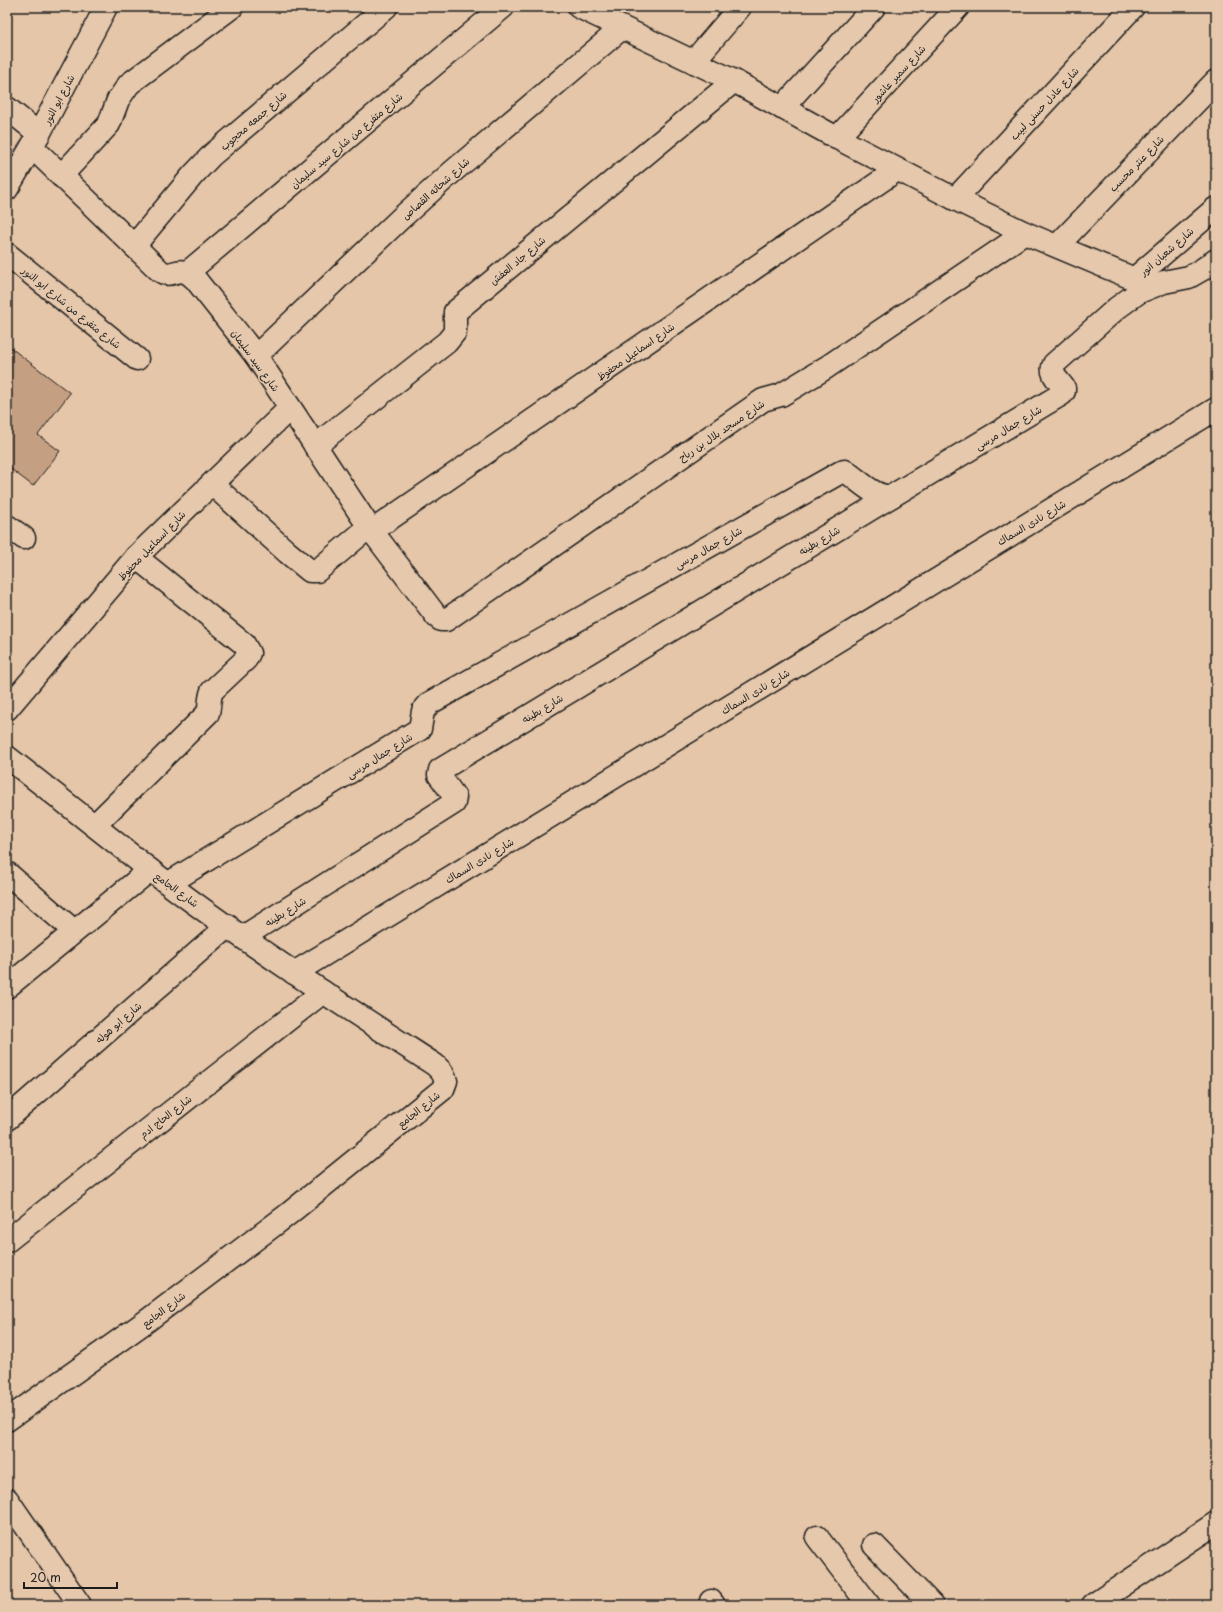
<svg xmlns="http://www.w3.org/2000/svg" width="1223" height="1612" font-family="'Playpen Sans','Playpen Sans Arabic',sans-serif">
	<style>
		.building { fill: #c59f82; stroke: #1c1c1c }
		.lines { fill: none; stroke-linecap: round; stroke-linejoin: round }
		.street-casing { stroke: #1c1c1c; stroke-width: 25 }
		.street { stroke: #e6c9ad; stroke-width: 22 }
		.labels { text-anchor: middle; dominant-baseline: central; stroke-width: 3; stroke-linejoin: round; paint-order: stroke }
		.street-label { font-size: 10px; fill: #1c1c1c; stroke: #e6c9ad }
	</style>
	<rect width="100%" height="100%" fill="#e6c6a8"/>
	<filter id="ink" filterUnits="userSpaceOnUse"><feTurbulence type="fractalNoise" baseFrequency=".025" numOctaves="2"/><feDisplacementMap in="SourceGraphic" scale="8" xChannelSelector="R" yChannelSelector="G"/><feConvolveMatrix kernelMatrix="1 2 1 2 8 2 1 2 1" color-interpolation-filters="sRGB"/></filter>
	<g filter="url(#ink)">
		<!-- building -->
		<polygon class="building" points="7,345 70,393 38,435 60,451 33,486 7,466"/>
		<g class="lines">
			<!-- street casing -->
			<g class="street-casing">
				<g id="street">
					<polyline points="579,7 734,81 837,138 955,199 1025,233 1151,286"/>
					<polyline points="693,62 740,7"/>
					<polyline points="7,108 39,134"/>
					<polyline points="782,108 874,7"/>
					<polyline points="837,138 958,7"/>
					<path d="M32,147L159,270C174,282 177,260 196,280L256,356L369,527L437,617L441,620H446L763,400L781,395L827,367L1025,233"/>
					<polyline points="61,176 109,124 118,100 129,84 232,7"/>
					<polyline points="7,189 39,134 106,7"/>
					<polyline points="955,199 1133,7"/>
					<polyline points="134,246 193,175 212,155 386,7"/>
					<polyline points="1057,246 1216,81"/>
					<polyline points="7,254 137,359"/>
					<polyline points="188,272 503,7"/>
					<polyline points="1134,279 1216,208"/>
					<polyline points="256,356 401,218 451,173 622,28"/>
					<polyline points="315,446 447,342 455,332 455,312 734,81"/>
					<polyline points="212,484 287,552 310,571 317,571 369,527"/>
					<polyline points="7,526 24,538"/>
					<polyline points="372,531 897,170"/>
					<polyline points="7,709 136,557 290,408"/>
					<path d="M7,757C55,794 102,832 150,870C241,940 338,1002 435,1065L442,1072L446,1081L443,1089L286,1216L148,1320L7,1420"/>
					<path d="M95,825L208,713C210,705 209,698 212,691L246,659L249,653L244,644L136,557"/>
					<polyline points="7,873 74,931"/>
					<path d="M169,883L420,729L423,711L430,703L841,472L845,471C859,480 874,498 892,496L1062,394L1064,391V388C1059,381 1049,373 1054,364L1117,308L1139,292L1164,282L1189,277L1203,269L1216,260"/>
					<polyline points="243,937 454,803 455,797 439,775 440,770 892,496"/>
					<polyline points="294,973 1216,409"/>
					<polyline points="7,987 150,870"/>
					<polyline points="7,1119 228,926"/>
					<polyline points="7,1241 323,992"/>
					<polyline points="7,1499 80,1605"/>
					<polyline points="817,1537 869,1605"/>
					<polyline points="874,1545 932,1605"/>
					<polyline points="711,1601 714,1605"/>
					<polyline points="1093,1605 1216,1523"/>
				</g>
			</g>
			<!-- street -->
			<use href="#street" class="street"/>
		</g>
	</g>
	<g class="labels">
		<!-- street labels -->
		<g class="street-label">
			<text transform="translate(898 73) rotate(-47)">شارع سمير عاشور</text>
			<text transform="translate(58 99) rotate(-62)">شارع ابو النور</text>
			<text transform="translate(1044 103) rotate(-47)">شارع عادل حسنى لبيب</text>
			<text transform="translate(253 120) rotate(-41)">شارع جمعه محجوب</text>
			<text transform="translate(346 140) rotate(-40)">شارع متفرع من شارع سيد سليمان</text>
			<text transform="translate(1136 163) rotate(-46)">شارع عنتر محسب</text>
			<text transform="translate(435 188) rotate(-42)">شارع شحاته القصاص</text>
			<text transform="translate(1166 251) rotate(-41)">شارع شعبان انور</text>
			<text transform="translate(517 260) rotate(-40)">شارع جاد العفش</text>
			<text transform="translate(72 307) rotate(39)">شارع متفرع من شارع ابو النور</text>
			<text transform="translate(635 351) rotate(-35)">شارع اسماعيل محفوظ</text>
			<text transform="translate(256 360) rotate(54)">شارع سيد سليمان</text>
			<text transform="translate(1008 427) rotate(-31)">شارع جمال مرسى</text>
			<text transform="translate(721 430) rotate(-34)">شارع مسجد بلال بن رباح</text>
			<text transform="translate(1031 522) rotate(-31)">شارع نادى السماك</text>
			<text transform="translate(819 540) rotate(-31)">شارع بطينه</text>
			<text transform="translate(151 545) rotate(-46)">شارع اسماعيل محفوظ</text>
			<text transform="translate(708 547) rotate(-29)">شارع جمال مرسى</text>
			<text transform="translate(755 691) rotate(-31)">شارع نادى السماك</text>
			<text transform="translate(542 708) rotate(-31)">شارع بطينه</text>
			<text transform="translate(379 755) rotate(-32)">شارع جمال مرسى</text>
			<text transform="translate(479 860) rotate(-31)">شارع نادى السماك</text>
			<text transform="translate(177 889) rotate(36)">شارع الجامع</text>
			<text transform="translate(285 911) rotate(-32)">شارع بطينه</text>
			<text transform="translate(118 1022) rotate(-41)">شارع ابو هوله</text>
			<text transform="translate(418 1109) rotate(-39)">شارع الجامع</text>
			<text transform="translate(165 1116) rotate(-38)">شارع الحاج ادم</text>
			<text transform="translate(163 1309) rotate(-37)">شارع الجامع</text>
		</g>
	</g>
	<!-- margin -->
	<rect width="1223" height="1612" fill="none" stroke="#e6c9ad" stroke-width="24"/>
	<rect x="12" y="12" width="1199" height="1588" fill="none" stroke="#1c1c1c" stroke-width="1.5" filter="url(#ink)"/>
	<!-- scale -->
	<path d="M24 1582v6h93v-6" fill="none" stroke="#1c1c1c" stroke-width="2"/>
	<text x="30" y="1582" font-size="12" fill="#1c1c1c" stroke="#e6c9ad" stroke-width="3" paint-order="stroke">20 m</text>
</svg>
